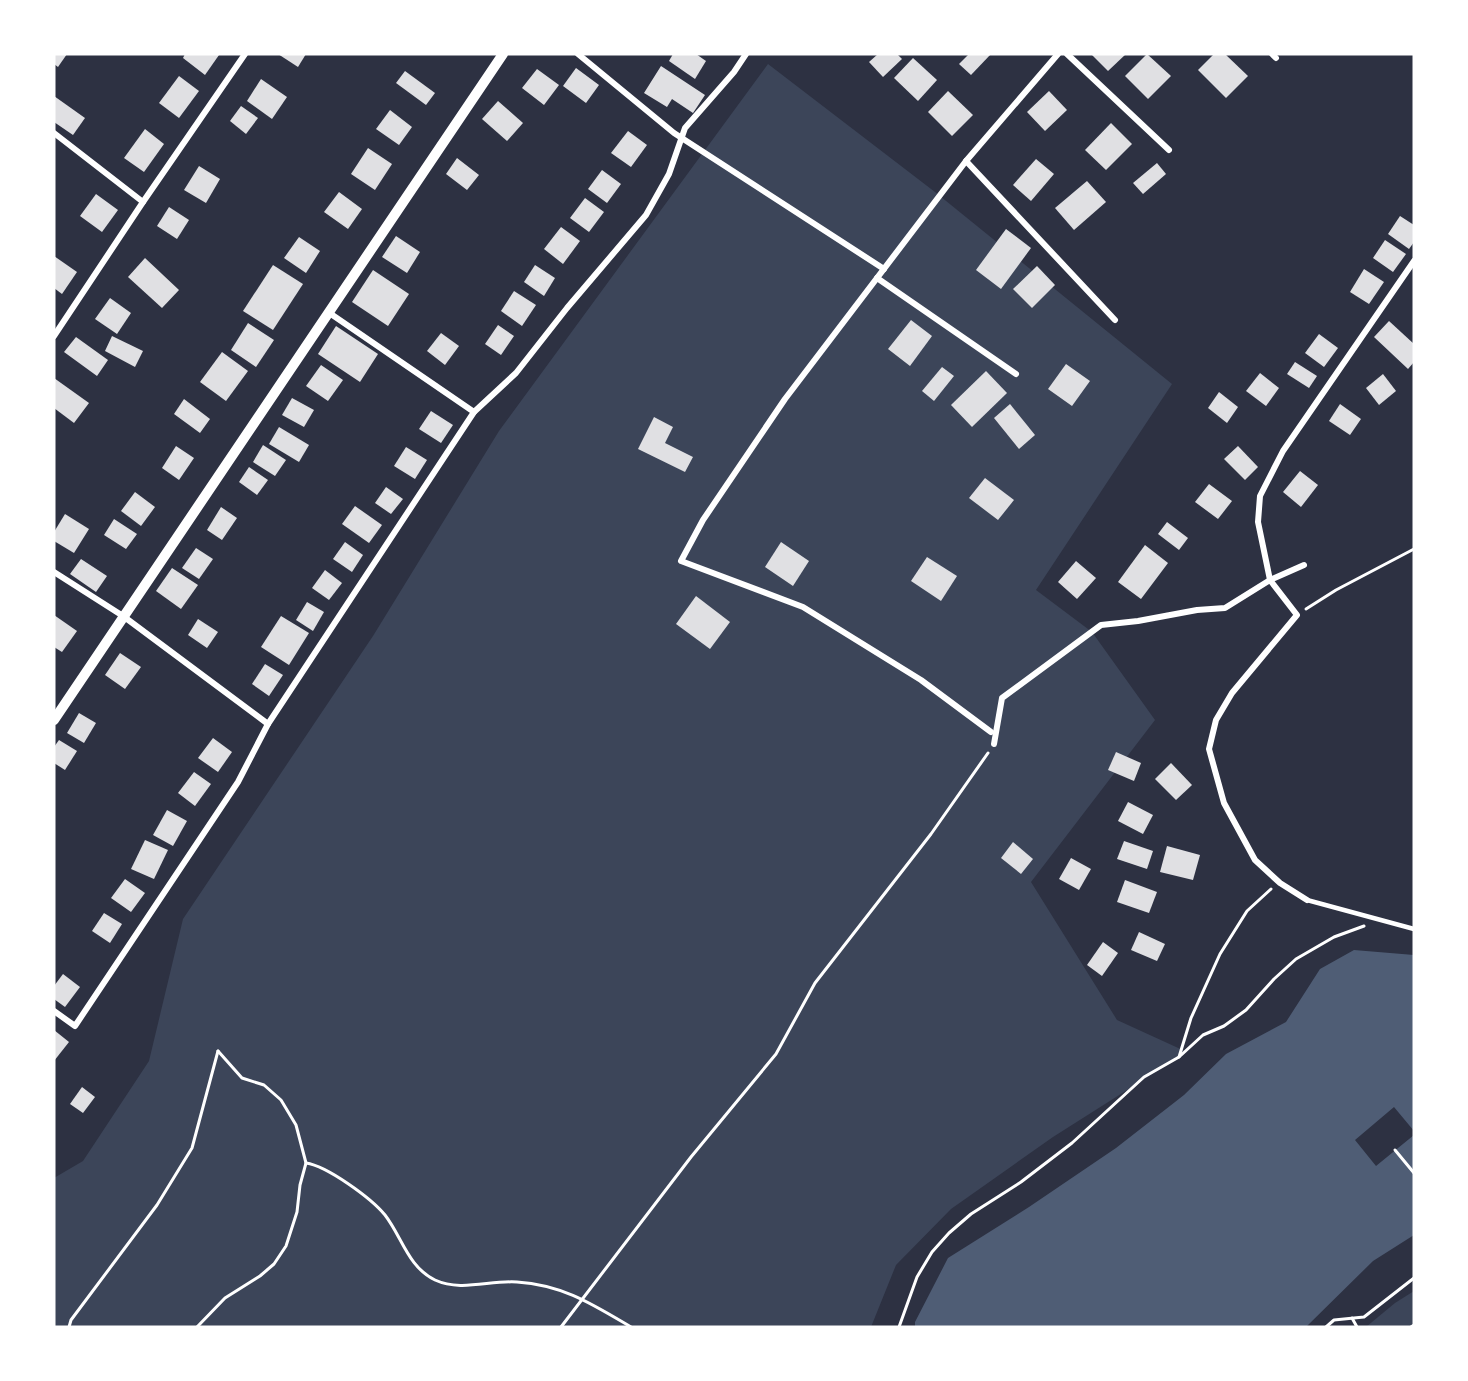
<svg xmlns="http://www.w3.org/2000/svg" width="1468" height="1381" font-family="'Noto Sans',sans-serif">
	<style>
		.green { fill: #3c4559 }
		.water { fill: #4f5d75 }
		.building { fill: #e0e0e3 }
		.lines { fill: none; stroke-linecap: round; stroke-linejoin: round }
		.path { stroke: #fff; stroke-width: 3 }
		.service { stroke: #fff; stroke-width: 4.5 }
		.minor { stroke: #fff; stroke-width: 6 }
		.tertiary { stroke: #fff; stroke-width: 10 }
	</style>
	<rect width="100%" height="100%" fill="#2d3142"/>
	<!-- green -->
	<g class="green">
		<polygon points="768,64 935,192 1172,384 1036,590 1092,632 1155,720 1031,882 1117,1020 1187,1052 1053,1137 951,1209 896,1265 871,1327 54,1327 54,1178 83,1161 149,1061 183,919 373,636 499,431"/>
		<polygon points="1414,1291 1414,1327 1366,1327 1395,1303"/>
	</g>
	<!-- water -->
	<polygon class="water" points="1354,950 1414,955 1414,1131 1394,1107 1355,1140 1376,1166 1414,1135 1414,1235 1373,1261 1306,1327 915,1327 915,1322 948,1258 1029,1207 1116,1148 1184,1095 1226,1054 1286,1022 1320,969"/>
	<!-- building -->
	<g class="building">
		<polygon points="54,54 67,54 58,67 54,64"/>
		<polygon points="185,54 217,54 219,55 205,75 183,58"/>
		<polygon points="278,54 306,54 298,67"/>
		<polygon points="673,54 696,54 706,61 695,79 669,61"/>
		<polygon points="878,54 897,54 902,59 883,77 869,62"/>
		<polygon points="969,54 991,54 971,75 959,64"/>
		<polygon points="1091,54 1126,54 1108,71"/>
		<polygon points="1147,54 1171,76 1148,99 1125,76"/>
		<polygon points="1214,54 1225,54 1248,76 1226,98 1198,70"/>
		<polygon points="913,58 937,80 918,101 894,78"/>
		<polygon points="661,66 705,95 693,113 672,99 667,107 644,93"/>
		<polygon points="576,68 599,85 586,103 563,86"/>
		<polygon points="537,69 559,85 544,105 522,88"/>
		<polygon points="405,71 435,93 426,105 396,83"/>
		<polygon points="179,76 199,91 179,118 159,103"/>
		<polygon points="261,79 287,97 272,119 247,101"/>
		<polygon points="948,91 973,115 952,136 928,112"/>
		<polygon points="1049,91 1067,110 1045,131 1027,112"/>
		<polygon points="54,96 85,118 73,135 54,122"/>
		<polygon points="498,101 523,123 507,141 482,119"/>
		<polygon points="241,106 258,118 246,134 230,121"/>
		<polygon points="390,110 412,127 399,145 376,129"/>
		<polygon points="1111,123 1132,144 1106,170 1085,150"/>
		<polygon points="145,129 164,144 144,172 124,158"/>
		<polygon points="628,131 647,145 631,167 611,153"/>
		<polygon points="368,148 392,164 375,190 351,174"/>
		<polygon points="457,158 479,175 467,190 446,174"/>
		<polygon points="1036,159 1054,174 1031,201 1013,185"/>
		<polygon points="1157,163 1166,174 1143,194 1133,183"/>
		<polygon points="199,166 220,179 206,203 184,190"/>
		<polygon points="602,170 621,184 607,203 588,189"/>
		<polygon points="1087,181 1106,202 1074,230 1055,208"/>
		<polygon points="339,192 362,209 348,229 324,212"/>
		<polygon points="96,194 118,210 102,232 80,216"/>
		<polygon points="585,198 604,212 589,232 570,218"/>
		<polygon points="169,207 189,220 177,239 157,226"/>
		<polygon points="1400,216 1414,225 1414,242 1409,249 1388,234"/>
		<polygon points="561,227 580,241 563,264 544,249"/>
		<polygon points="1006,229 1031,248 1001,289 976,270"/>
		<polygon points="396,236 420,252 407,273 382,257"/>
		<polygon points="299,237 320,251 306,273 284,258"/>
		<polygon points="1385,240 1406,254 1393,272 1373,258"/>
		<polygon points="54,256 77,272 62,294 54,288"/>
		<polygon points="145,258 179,290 162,308 128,277"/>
		<polygon points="273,265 303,284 273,330 243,311"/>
		<polygon points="535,265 555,278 544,296 524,282"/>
		<polygon points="1037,266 1055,285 1032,308 1013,289"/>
		<polygon points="1364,269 1384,282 1369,304 1350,292"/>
		<polygon points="373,270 409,294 388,326 352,302"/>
		<polygon points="514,291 536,305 522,326 501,311"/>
		<polygon points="110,298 131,313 117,334 95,319"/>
		<polygon points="911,320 932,336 910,366 888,349"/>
		<polygon points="1389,321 1414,344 1414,362 1408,369 1374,337"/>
		<polygon points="248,323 274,340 256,367 231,350"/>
		<polygon points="498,325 514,336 501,355 485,344"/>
		<polygon points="336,326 378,354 360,382 318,354"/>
		<polygon points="441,333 459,346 445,365 427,351"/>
		<polygon points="1319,334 1338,348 1324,367 1305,353"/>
		<polygon points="112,336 143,351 135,367 105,351"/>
		<polygon points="76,337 108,360 97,376 64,352"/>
		<polygon points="222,352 248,371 226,401 200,382"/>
		<polygon points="1295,362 1317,376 1309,388 1287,374"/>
		<polygon points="1066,364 1090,381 1072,406 1048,389"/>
		<polygon points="321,365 343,380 328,401 306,386"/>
		<polygon points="942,367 954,376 934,401 922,391"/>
		<polygon points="986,371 1007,393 972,427 951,405"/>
		<polygon points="1260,373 1279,388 1266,406 1246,391"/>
		<polygon points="1383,374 1396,391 1379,405 1366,388"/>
		<polygon points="54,378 89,403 74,423 54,408"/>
		<polygon points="1219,392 1238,407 1227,423 1208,408"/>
		<polygon points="292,398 314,410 304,427 282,415"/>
		<polygon points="184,399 210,419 200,433 174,414"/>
		<polygon points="1010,404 1035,435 1019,449 994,418"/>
		<polygon points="1340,404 1361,419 1350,435 1329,421"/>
		<polygon points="431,411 453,425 441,443 419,429"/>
		<polygon points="654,417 673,427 665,443 693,457 685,472 638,449"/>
		<polygon points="279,427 309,445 299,462 269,444"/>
		<polygon points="263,445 286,460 275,476 253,462"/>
		<polygon points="176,446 194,458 179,480 162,468"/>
		<polygon points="1238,446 1258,467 1245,480 1224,459"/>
		<polygon points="406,447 427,460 415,479 394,466"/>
		<polygon points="249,467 268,480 257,495 239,482"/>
		<polygon points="1300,471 1318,485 1301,507 1283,492"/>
		<polygon points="985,478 1014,500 998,520 969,498"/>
		<polygon points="1209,484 1232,501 1218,519 1195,502"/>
		<polygon points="386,487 403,499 391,514 375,503"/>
		<polygon points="135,492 155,507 141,526 121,511"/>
		<polygon points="355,506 382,525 369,543 342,524"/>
		<polygon points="221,507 237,518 222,540 207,530"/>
		<polygon points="65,514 89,529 74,553 54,541 54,532"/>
		<polygon points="114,519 137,534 126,549 104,535"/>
		<polygon points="1167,522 1188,538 1179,550 1158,534"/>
		<polygon points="345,542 363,555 352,572 333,559"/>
		<polygon points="781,542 809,561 793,586 765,567"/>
		<polygon points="1145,545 1168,563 1141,599 1118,582"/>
		<polygon points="196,548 213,559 199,579 182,568"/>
		<polygon points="927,557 957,576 941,601 911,581"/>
		<polygon points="81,559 107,576 96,592 70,574"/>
		<polygon points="1076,561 1096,578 1077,599 1058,582"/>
		<polygon points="172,568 198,585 181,609 156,591"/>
		<polygon points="325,570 342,583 329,600 312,588"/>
		<polygon points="696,596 730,622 710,649 676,624"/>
		<polygon points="307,602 324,612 313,631 296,620"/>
		<polygon points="54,615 77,631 62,652 54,647"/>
		<polygon points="281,616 309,633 289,665 261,647"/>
		<polygon points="198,619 218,632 207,648 188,635"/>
		<polygon points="120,653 141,667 125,689 105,675"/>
		<polygon points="265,664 283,675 269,696 252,684"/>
		<polygon points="79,713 96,723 84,743 67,733"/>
		<polygon points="213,738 232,752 218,772 198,758"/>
		<polygon points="59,740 77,751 65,770 54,763 54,747"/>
		<polygon points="1116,752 1141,763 1134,781 1108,770"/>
		<polygon points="1171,763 1192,785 1176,800 1155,779"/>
		<polygon points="194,772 211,784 195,806 178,793"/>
		<polygon points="1128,802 1153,815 1143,834 1118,821"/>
		<polygon points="167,810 187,821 173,846 153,835"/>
		<polygon points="145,840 168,850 154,879 131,869"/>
		<polygon points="1124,841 1153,851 1147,869 1117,859"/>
		<polygon points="1013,842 1033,859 1021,874 1001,858"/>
		<polygon points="1167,846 1200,855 1193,880 1160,872"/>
		<polygon points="1071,858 1091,869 1079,890 1059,879"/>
		<polygon points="125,879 145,893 131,912 111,898"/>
		<polygon points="1125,880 1157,892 1149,913 1117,902"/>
		<polygon points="104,913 122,924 110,943 92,931"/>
		<polygon points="1139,932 1165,944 1157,961 1131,950"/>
		<polygon points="1103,942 1118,953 1102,976 1087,965"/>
		<polygon points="63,974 80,987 65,1007 54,999 54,986"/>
		<polygon points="54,1030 69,1042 54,1061"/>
		<polygon points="82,1087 95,1097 83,1113 70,1104"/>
	</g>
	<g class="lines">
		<!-- path -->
		<g class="path">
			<polyline points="1306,609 1336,590 1414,549"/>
			<polyline points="1179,1057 1203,1035 1224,1026 1246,1010 1274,979 1296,959 1334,937 1364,926"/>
			<polyline points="1395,1150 1414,1173"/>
			<path d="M306,1163C327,1166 371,1198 385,1215C402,1237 408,1267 435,1280C461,1292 490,1280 517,1282C563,1285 592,1304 631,1327"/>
			<polyline points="1352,1318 1357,1327"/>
			<polyline points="69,1327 71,1320 157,1205 192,1148 218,1051"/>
			<polyline points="197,1327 225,1298 260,1276 274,1264 286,1246 297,1212 300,1185 306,1163 296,1125 281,1100 264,1085 242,1078 218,1051"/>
			<polyline points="561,1327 691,1157 776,1054 815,983 931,834 988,753"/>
			<polyline points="899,1327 917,1277 932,1252 949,1233 971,1214 1021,1182 1072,1143 1144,1077 1179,1057 1191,1018 1220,954 1247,911 1271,889"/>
			<polyline points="1326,1327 1334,1320 1364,1317 1414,1278"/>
			<polyline points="1411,1327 1414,1325"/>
		</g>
		<!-- service -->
		<polyline class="service" points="1307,900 1414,929"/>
		<!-- minor -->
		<g class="minor">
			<polyline points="578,54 674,133 884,269"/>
			<polyline points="1058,54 966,161 1115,320"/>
			<polyline points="1067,54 1169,150"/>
			<polyline points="1272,54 1276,58"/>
			<polyline points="54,133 143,202"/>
			<polyline points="966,161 785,399 703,520 681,561 803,607 921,680 991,732"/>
			<polyline points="877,278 1016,374"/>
			<polyline points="328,312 474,412"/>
			<polyline points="54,336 143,202 245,54"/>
			<polyline points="54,572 123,616 268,724"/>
			<polyline points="994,744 1002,698 1101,625 1138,621 1197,610 1225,608 1270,580 1304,565"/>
			<polyline points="1307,900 1280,883 1255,860 1224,803 1209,749 1216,720 1232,693 1297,615 1270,580 1258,522 1260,496 1283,451 1414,261"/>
			<polyline points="54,1011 75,1026 238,782 268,724 474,412 516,373 567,308 646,215 669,174 685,128 734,72 746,54"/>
		</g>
		<!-- tertiary -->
		<polyline class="tertiary" points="54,720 503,54"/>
	</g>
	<!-- border -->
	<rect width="1468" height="1381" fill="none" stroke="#ffffff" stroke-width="111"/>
</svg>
